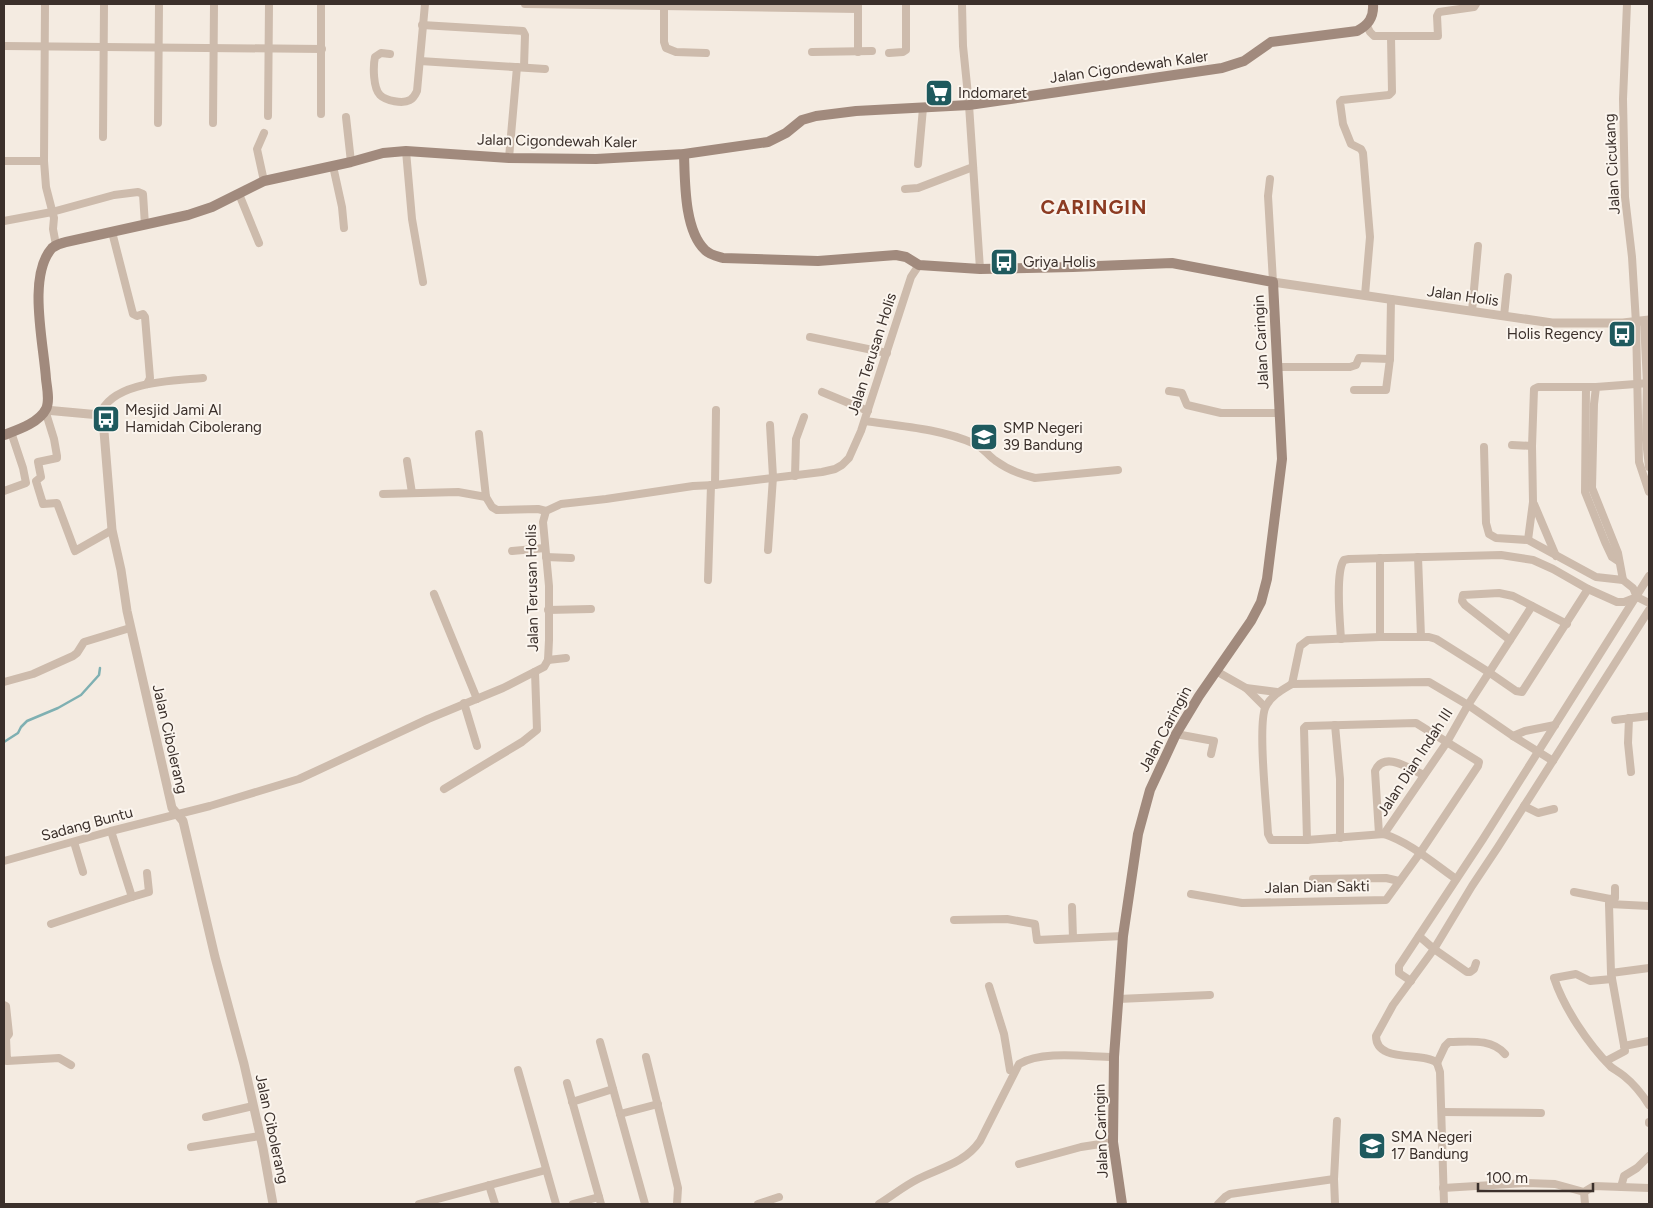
<svg xmlns="http://www.w3.org/2000/svg" width="1653" height="1208" font-family="Figtree,sans-serif">
	<style>
		.lines { fill: none; stroke-linecap: round; stroke-linejoin: round }
		.stream { stroke: #7fb0b2; stroke-width: 2.5 }
		.minor { stroke: #cdbbac; stroke-width: 8 }
		.tertiary { stroke: #cdbbac; stroke-width: 9 }
		.secondary { stroke: #a18a7d; stroke-width: 10 }
		.labels { text-anchor: middle; dominant-baseline: central; stroke-width: 4; stroke-linejoin: round; paint-order: stroke }
		.street-label { font-size: 15px; fill: #3b302b; stroke: #fbf5ee }
		.poi-label { font-size: 15px; fill: #3b302b; stroke: #fbf5ee; text-anchor: start }
		.district-label { font-size: 20px; font-weight: bold; letter-spacing: 1px; fill: #8c3b22; stroke: #fbf5ee }
	</style>
	<rect width="100%" height="100%" fill="#f4ebe1"/>
	<g class="lines">
		<!-- stream -->
		<polyline class="stream" points="4,742 18,733 21,727 27,721 58,708 81,695 99,675 100,668"/>
		<!-- minor -->
		<g class="minor">
			<polyline points="45,4 44,161 46,187 54,218 53,229 56,245"/>
			<polyline points="525,4 858,9"/>
			<polyline points="664,4 664,42 666,48 676,52 706,53"/>
			<polyline points="858,4 858,52"/>
			<polyline points="962,4 963,46 969,105 980,269"/>
			<polyline points="1627,4 1623,99 1625,197 1632,257 1636,323 1639,462 1649,492"/>
			<polyline points="422,25 523,31 525,35 524,67"/>
			<polyline points="1367,26 1370,32 1374,36 1438,36 1437,16 1439,12 1474,7 1476,4"/>
			<polyline points="4,46 322,49"/>
			<polyline points="812,52 872,51"/>
			<polyline points="889,53 903,52 906,50 906,4"/>
			<path d="M390,54L381,53L375,57C373,66 373,88 380,95C386,101 403,104 410,100C414,98 415,95 417,91L425,4"/>
			<polyline points="420,61 545,69"/>
			<polyline points="321,114 321,4"/>
			<polyline points="268,116 269,4"/>
			<polyline points="346,117 351,162"/>
			<polyline points="158,123 159,4"/>
			<polyline points="213,123 214,4"/>
			<polyline points="264,133 257,149 264,181"/>
			<polyline points="103,137 104,4"/>
			<polyline points="406,151 412,219 423,282"/>
			<polyline points="509,158 517,67"/>
			<polyline points="4,161 44,161"/>
			<polyline points="918,164 923,108"/>
			<polyline points="333,166 342,207 344,228"/>
			<polyline points="1270,179 1268,196 1273,282"/>
			<polyline points="905,189 918,188 973,167"/>
			<polyline points="239,194 259,243"/>
			<polyline points="4,221 52,212 114,195 138,192 143,194 145,225"/>
			<polyline points="112,232 133,314 137,316 143,314 145,317 150,378 147,384"/>
			<polyline points="1365,295 1370,237 1363,153 1361,149 1351,144 1343,124 1340,102 1342,100 1389,95 1392,92 1391,37"/>
			<polyline points="1472,311 1478,246"/>
			<polyline points="1504,316 1508,277"/>
			<polyline points="1644,321 1647,383 1646,440 1649,467"/>
			<polyline points="810,337 887,353"/>
			<polyline points="1278,367 1350,367 1356,365 1359,358 1390,359"/>
			<polyline points="1586,387 1585,492 1605,542 1612,557 1618,561"/>
			<polyline points="1596,387 1594,404 1592,488 1618,553 1623,580 1633,588 1637,597"/>
			<polyline points="1354,390 1386,390 1390,359 1391,299"/>
			<polyline points="1169,391 1182,393 1187,405 1221,413 1280,413"/>
			<polyline points="822,392 868,411"/>
			<polyline points="45,410 54,439 57,456 57,458 38,462 41,477 36,481 43,504 57,503 75,551 112,530"/>
			<path d="M100,415C111,381 173,381 203,378"/>
			<path d="M865,421C901,426 942,429 975,444C984,448 988,456 996,461C1007,469 1022,475 1035,478L1118,470"/>
			<polyline points="479,434 486,497 492,507 497,510 538,509 546,511"/>
			<polyline points="1512,445 1532,446"/>
			<polyline points="1484,447 1486,523 1489,534 1496,538 1528,540 1596,577 1623,580"/>
			<polyline points="407,461 412,493"/>
			<polyline points="795,476 796,439 804,417"/>
			<polyline points="715,485 716,410"/>
			<polyline points="4,491 26,483 23,468 11,432"/>
			<polyline points="383,494 458,492 486,497"/>
			<polyline points="1534,504 1556,556"/>
			<polyline points="1528,540 1533,502 1532,446 1534,389 1538,387 1596,387 1649,383"/>
			<polyline points="768,550 773,477 770,425"/>
			<polyline points="512,551 545,548"/>
			<polyline points="546,557 571,558"/>
			<polyline points="1418,557 1421,637"/>
			<polyline points="708,580 711,485"/>
			<polyline points="434,594 477,699"/>
			<polyline points="1637,597 1649,603"/>
			<polyline points="548,610 591,609"/>
			<polyline points="1380,637 1380,558"/>
			<path d="M1341,639C1340,623 1335,572 1344,560L1349,559L1501,555L1533,560L1553,569L1588,589L1617,602H1624L1637,597"/>
			<polyline points="1510,640 1465,605 1462,601 1463,595 1499,593 1513,596 1567,624"/>
			<polyline points="548,660 566,658"/>
			<polyline points="1216,671 1246,688 1265,707"/>
			<polyline points="4,682 33,674 73,656 77,653 84,642 130,628"/>
			<polyline points="1292,684 1300,646 1308,640 1380,637 1429,637 1436,639 1490,673 1516,691 1522,692 1588,589"/>
			<polyline points="1246,688 1277,692"/>
			<polyline points="464,703 477,746"/>
			<polyline points="1629,718 1628,743 1631,772"/>
			<polyline points="1615,720 1649,716"/>
			<polyline points="1335,725 1340,779 1340,838"/>
			<polyline points="1176,734 1214,741 1211,754"/>
			<polyline points="1513,736 1525,731 1555,725"/>
			<polyline points="444,789 522,742 537,730 535,672"/>
			<polyline points="1524,806 1538,813 1554,809"/>
			<path d="M1379,834L1375,771C1384,750 1410,769 1424,775"/>
			<polyline points="1384,834 1447,742 1468,705 1532,606"/>
			<polyline points="74,842 83,872"/>
			<polyline points="4,861 111,831 210,806 299,779 428,719 503,688 544,667 548,660 549,640 549,586 543,522 546,511 561,504 606,499 693,486 715,485 822,472 835,469 842,465 849,458 861,431 911,277 919,265"/>
			<polyline points="1313,879 1386,878 1399,881"/>
			<path d="M1456,879C1433,863 1411,843 1384,834L1307,840H1271L1268,834C1267,811 1257,722 1266,706C1272,695 1282,690 1292,684L1429,682L1468,705L1513,736L1553,761"/>
			<polyline points="1574,892 1610,899 1609,904 1649,906"/>
			<polyline points="1191,894 1242,903 1386,900 1420,853 1478,766 1479,762 1416,723 1306,726 1304,728 1307,840"/>
			<polyline points="132,897 149,892 147,873"/>
			<polyline points="1610,899 1615,898 1615,888"/>
			<polyline points="1072,907 1073,938"/>
			<polyline points="954,920 1007,919 1035,924 1037,940 1123,936"/>
			<polyline points="51,924 132,897 111,831"/>
			<polyline points="1419,936 1434,949 1467,972 1470,972 1474,969 1476,963"/>
			<polyline points="1611,973 1649,968"/>
			<path d="M1612,979L1590,981L1576,974L1554,978C1564,1008 1588,1044 1611,1067C1615,1070 1619,1072 1624,1076C1634,1084 1642,1094 1649,1105"/>
			<polyline points="1411,981 1399,973 1399,966 1483,839 1649,576"/>
			<polyline points="989,986 1004,1034 1010,1070"/>
			<polyline points="1118,999 1210,995"/>
			<polyline points="4,1005 6,1006 9,1034 6,1038 7,1061 59,1058 71,1065"/>
			<polyline points="600,1042 645,1204"/>
			<polyline points="1624,1046 1649,1041"/>
			<polyline points="646,1057 678,1188 677,1204"/>
			<polyline points="1606,1061 1625,1051 1611,973 1609,904"/>
			<path d="M1437,1063C1424,1051 1376,1064 1376,1036L1393,1005L1434,949L1472,886L1498,847L1649,610"/>
			<polyline points="1437,1063 1440,1072 1444,1204"/>
			<path d="M1437,1063L1445,1046L1449,1042C1469,1042 1491,1038 1505,1054"/>
			<polyline points="518,1070 556,1204"/>
			<polyline points="567,1083 601,1204"/>
			<polyline points="572,1102 613,1089"/>
			<polyline points="1442,1112 1541,1113"/>
			<polyline points="620,1114 658,1104"/>
			<polyline points="206,1117 253,1106"/>
			<polyline points="1649,1122 1649,1123"/>
			<polyline points="191,1147 260,1136"/>
			<polyline points="1019,1164 1081,1147 1113,1142"/>
			<polyline points="489,1185 495,1204"/>
			<polyline points="1621,1187 1624,1176 1637,1168 1649,1156"/>
			<polyline points="1443,1188 1526,1183 1555,1184 1584,1192 1594,1186 1649,1188"/>
			<polyline points="1584,1192 1585,1204"/>
			<polyline points="419,1204 546,1170"/>
			<polyline points="573,1204 599,1197"/>
			<polyline points="758,1204 779,1197"/>
			<path d="M879,1204C892,1196 904,1186 918,1179C940,1168 965,1163 980,1141L1019,1064C1043,1050 1087,1057 1114,1057"/>
			<polyline points="1218,1204 1225,1197 1230,1194 1334,1179"/>
			<polyline points="1335,1204 1334,1179 1337,1121"/>
		</g>
		<!-- tertiary -->
		<g class="tertiary">
			<polyline points="1273,282 1552,323 1623,323 1649,320"/>
			<polyline points="45,410 100,415 103,419 112,530 121,570 127,611 172,808 183,821 215,957 244,1064 263,1148 273,1204"/>
		</g>
		<!-- secondary -->
		<g class="secondary">
			<path d="M684,154C685,181 684,230 705,250C710,255 716,256 723,258L818,261L896,255L906,257L919,265L980,269L1073,267L1172,263L1273,282L1282,459L1267,579L1261,602L1251,621L1199,696L1176,734L1150,790L1138,834L1123,936L1114,1057L1113,1142L1122,1204"/>
			<path d="M4,435C17,430 39,423 46,409C50,401 47,388 46,379C44,345 27,276 52,248C56,245 61,243 66,242L188,215L212,207L264,181L351,162L383,153L406,151L509,158L596,159L684,154L768,142L786,133L802,120L816,116L856,111L969,105L1222,68L1244,61L1271,42L1357,31C1369,25 1374,17 1373,4"/>
		</g>
	</g>
	<!-- icons -->
	<defs>
		<g id="supermarket-square" transform="scale(1.4375)"><rect x="-9" y="-9" width="18" height="18" rx="4" fill="#1f5a5e" stroke="#fbf5ee"/><path d="M-6-5.5h2.5l.6 2H6L4.5 2H-2.5L-4.4-4H-6ZM-1.5 3.2a1.3 1.3 0 1 0 .1 0ZM3 3.2a1.3 1.3 0 1 0 .1 0Z" fill="#fff"/></g>
		<g id="bus-square" transform="scale(1.4375)"><rect x="-9" y="-9" width="18" height="18" rx="4" fill="#1f5a5e" stroke="#fbf5ee"/><path d="M-5-6H5V4H4V6H2V4H-2V6H-4V4H-5ZM-3.5-4V0h7V-4ZM-3.5 1.2v1.5H-2V1.2ZM2 1.2v1.5H3.5V1.2Z" fill="#fff"/></g>
		<g id="school-square" transform="scale(1.4375)"><rect x="-9" y="-9" width="18" height="18" rx="4" fill="#1f5a5e" stroke="#fbf5ee"/><path d="M0-5L7-2L0 1L-7-2ZM-4 1L0 2.5L4 1V4Q0 6-4 4Z" fill="#fff"/></g>
	</defs>
	<g fill-rule="evenodd">
		<use href="#supermarket-square" x="939" y="93"/>
		<use href="#bus-square" x="1004" y="262"/>
		<use href="#bus-square" x="1622" y="334"/>
		<use href="#bus-square" x="106" y="419"/>
		<use href="#school-square" x="984" y="437"/>
		<use href="#school-square" x="1372" y="1146"/>
	</g>
	<g class="labels">
		<!-- street labels -->
		<g class="street-label">
			<text transform="translate(1129 67) rotate(-8)">Jalan Cigondewah Kaler</text>
			<text transform="translate(557 141) rotate(1)">Jalan Cigondewah Kaler</text>
			<text transform="translate(1612 164) rotate(-93)">Jalan Cicukang</text>
			<text transform="translate(1463 296) rotate(8)">Jalan Holis</text>
			<text transform="translate(1261 342) rotate(-93)">Jalan Caringin</text>
			<text transform="translate(872 354) rotate(-72)">Jalan Terusan Holis</text>
			<text transform="translate(532 588) rotate(-91)">Jalan Terusan Holis</text>
			<text transform="translate(1165 729) rotate(-62)">Jalan Caringin</text>
			<text transform="translate(170 739) rotate(77)">Jalan Cibolerang</text>
			<text transform="translate(1415 762) rotate(-57)">Jalan Dian Indah III</text>
			<text transform="translate(87 824) rotate(-15)">Sadang Buntu</text>
			<text transform="translate(1317 887) rotate(-1)">Jalan Dian Sakti</text>
			<text transform="translate(272 1129) rotate(78)">Jalan Cibolerang</text>
			<text transform="translate(1101 1131) rotate(-92)">Jalan Caringin</text>
		</g>
		<!-- poi labels -->
		<g class="poi-label">
			<text x="958" y="93">Indomaret</text>
			<text x="1023" y="262">Griya Holis</text>
			<text x="1603" y="334" text-anchor="end">Holis Regency</text>
			<text x="125" y="410">Mesjid Jami Al<tspan x="125" dy="17">Hamidah Cibolerang</tspan></text>
			<text x="1003" y="428">SMP Negeri<tspan x="1003" dy="17">39 Bandung</tspan></text>
			<text x="1391" y="1137">SMA Negeri<tspan x="1391" dy="17">17 Bandung</tspan></text>
		</g>
		<!-- district labels -->
		<g class="district-label">
			<text x="1094" y="207">CARINGIN</text>
		</g>
	</g>
	<!-- border -->
	<rect width="1653" height="1208" fill="none" stroke="#3b302b" stroke-width="10"/>
	<!-- scale -->
	<path d="M1478 1183v8h115v-8" fill="none" stroke="#3b302b" stroke-width="2.5"/>
	<text x="1486" y="1183" font-size="15" fill="#3b302b" stroke="#fbf5ee" stroke-width="4" paint-order="stroke">100 m</text>
</svg>
